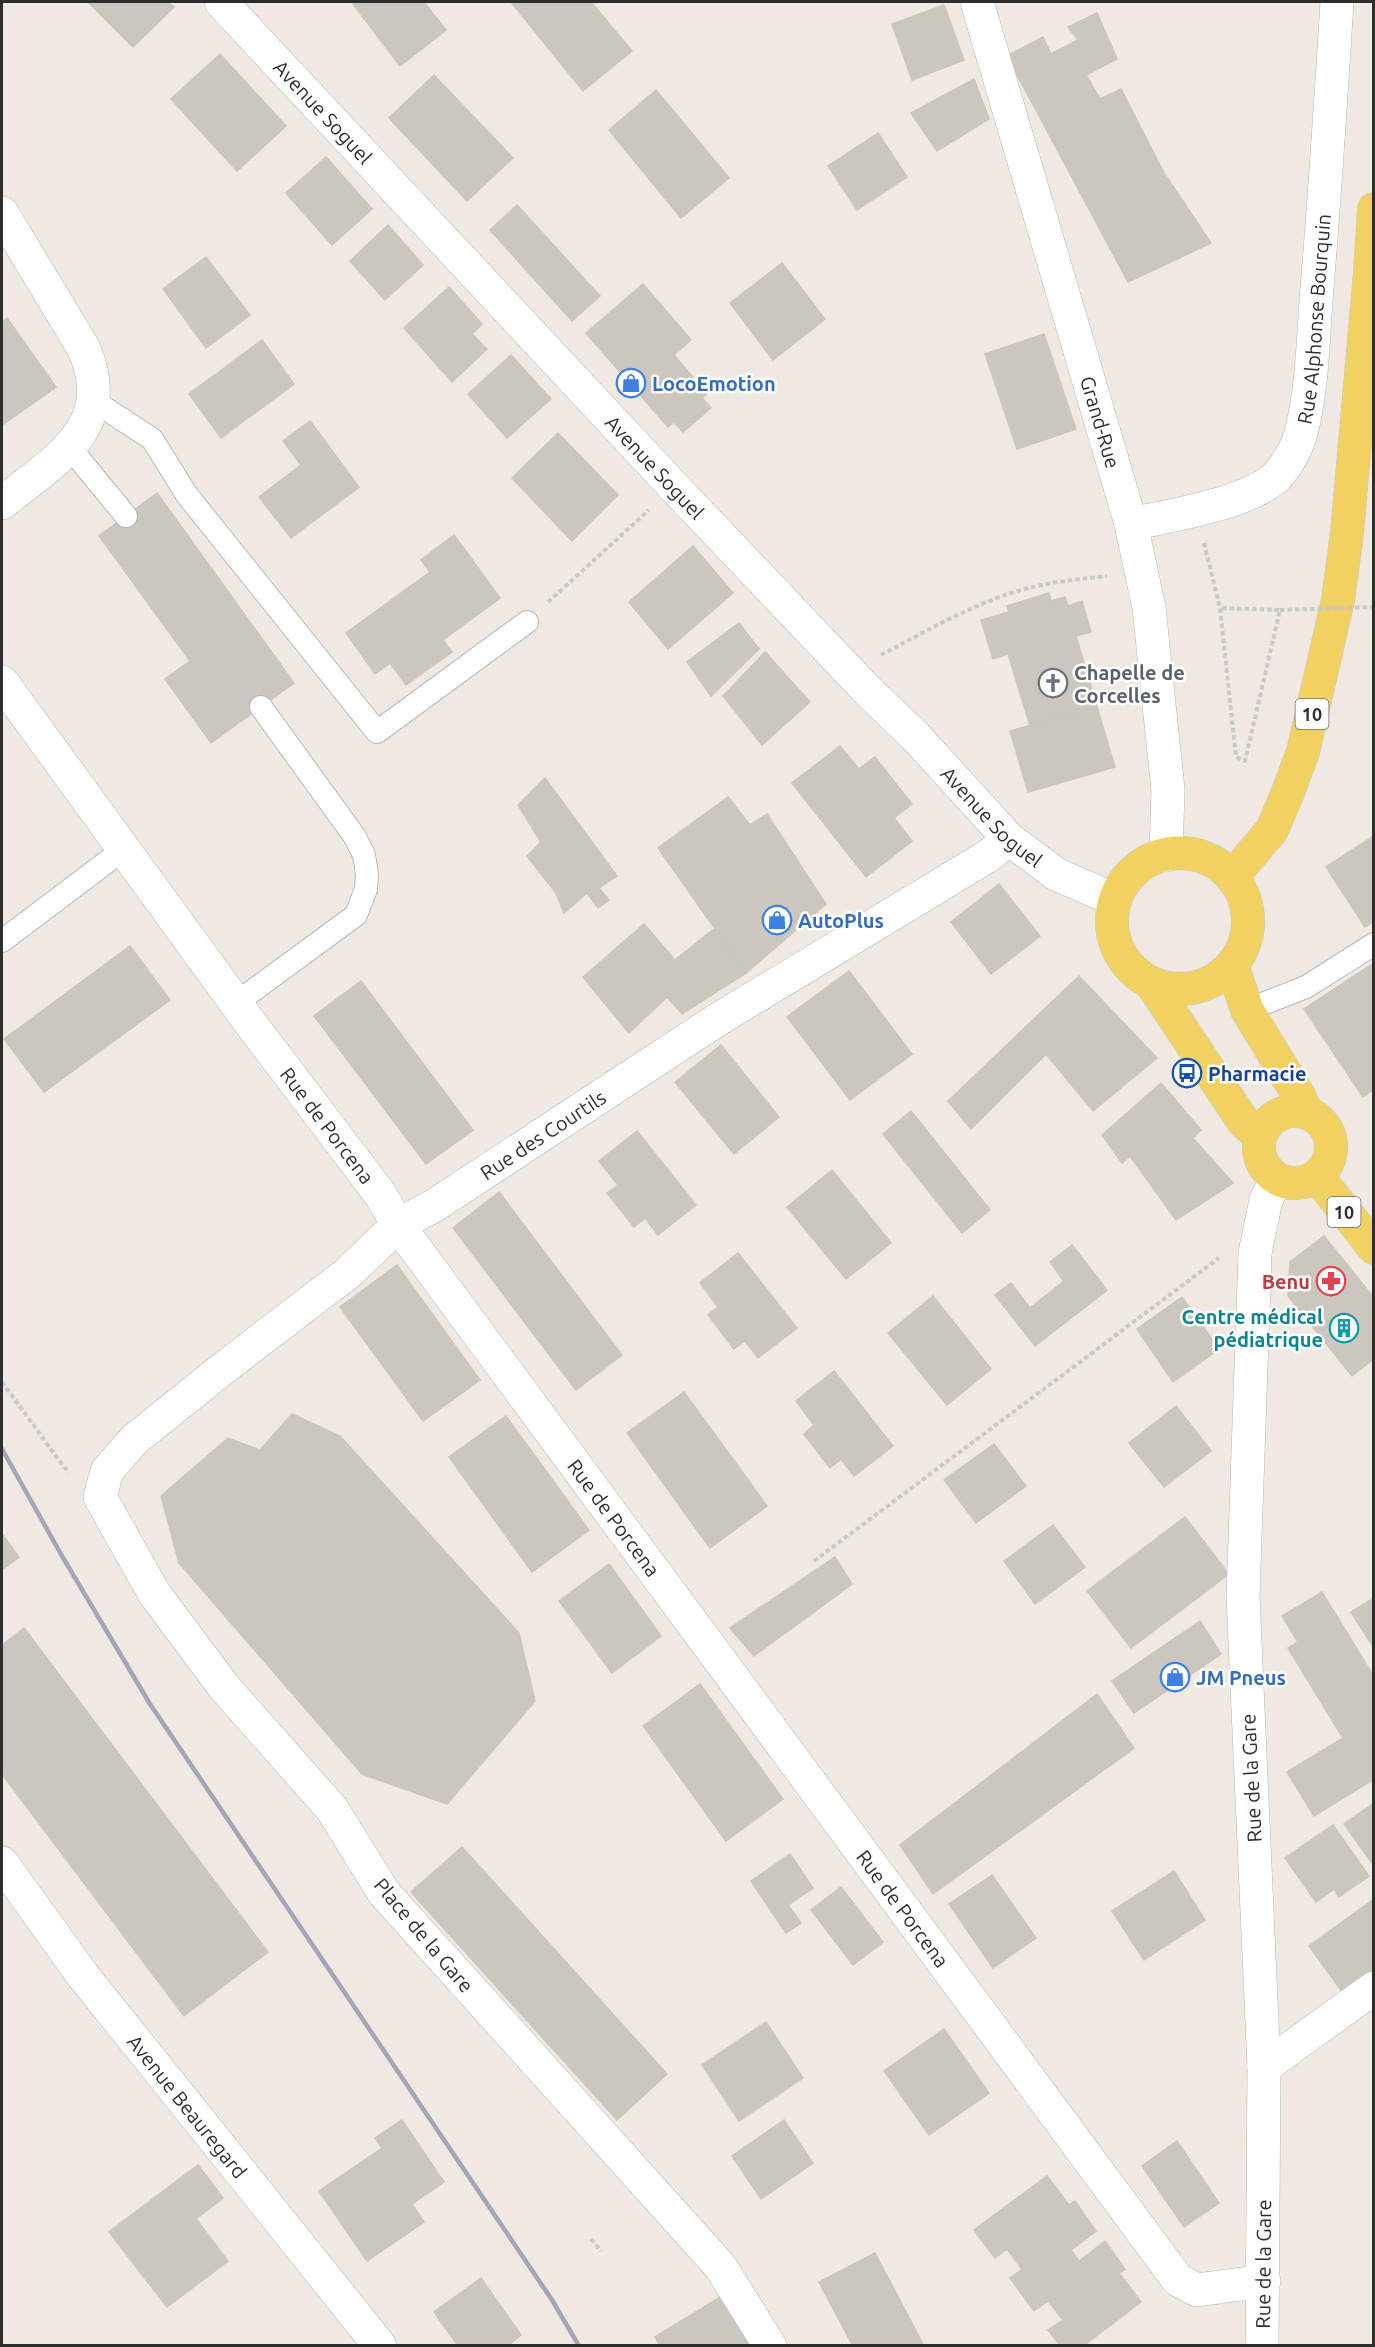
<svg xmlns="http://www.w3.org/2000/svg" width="1375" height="2347" font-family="Ubuntu,sans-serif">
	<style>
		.building { fill: #cbc7bf; stroke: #cbc5ba; stroke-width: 1.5 }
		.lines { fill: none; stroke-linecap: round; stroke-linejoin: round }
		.lane-casing { stroke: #b4b7c1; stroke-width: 24 }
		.street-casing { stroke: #b4b7c1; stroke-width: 34 }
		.secondary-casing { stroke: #b4b7c1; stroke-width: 34 }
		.primary-casing { stroke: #c9c9c9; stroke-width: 34 }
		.path { stroke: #c9c9c9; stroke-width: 4; stroke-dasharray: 4.5 3; stroke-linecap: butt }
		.lane { stroke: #fff; stroke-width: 22 }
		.street { stroke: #fff; stroke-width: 33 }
		.secondary { stroke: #fff; stroke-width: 33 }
		.primary { stroke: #f2d163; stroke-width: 33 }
		.rail { stroke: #a3a6b8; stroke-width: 4.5 }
		.path-bridge { stroke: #c9c9c9; stroke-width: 4; stroke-dasharray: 4.5 3; stroke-linecap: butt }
		.labels { text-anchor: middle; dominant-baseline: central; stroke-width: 5; stroke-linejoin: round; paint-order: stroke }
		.shield { fill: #fff; stroke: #6d6d6d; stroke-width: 1.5 }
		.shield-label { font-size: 18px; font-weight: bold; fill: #2e2e2e }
		.street-label { font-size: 20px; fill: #2e2e2e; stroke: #fff }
		.shop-label { font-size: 20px; font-weight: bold; fill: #366cbe; stroke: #fff; text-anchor: start }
		.worship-label { font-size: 20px; font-weight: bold; fill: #5b616d; stroke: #fff; text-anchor: start }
		.transit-label { font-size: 20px; font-weight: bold; fill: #164399; stroke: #fff; text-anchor: start }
		.health-label { font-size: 20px; font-weight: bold; fill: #be3a42; stroke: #fff; text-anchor: end }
		.culture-label { font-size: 20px; font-weight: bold; fill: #0d838f; stroke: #fff; text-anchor: end }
	</style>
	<rect width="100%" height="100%" fill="#efe9e1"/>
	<!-- building -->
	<g class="building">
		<polygon points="88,2 168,2 174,7 133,47"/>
		<polygon points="357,2 424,2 446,30 400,66 353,4"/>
		<polygon points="511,2 591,2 632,51 583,91"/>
		<polygon points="944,5 964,60 912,80 892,24"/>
		<polygon points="1097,13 1117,59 1086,75 1100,99 1121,89 1164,173 1211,243 1128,282 1007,56 1043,37 1051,54 1078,40 1068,27"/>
		<polygon points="220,54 286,126 237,171 171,99"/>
		<polygon points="434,75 513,158 467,201 389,118"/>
		<polygon points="974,79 989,119 937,151 911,113"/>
		<polygon points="656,90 729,178 681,218 609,130"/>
		<polygon points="878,133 907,177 857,210 828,166"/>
		<polygon points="326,157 372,209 332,245 286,193"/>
		<polygon points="517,205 600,296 572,321 490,230"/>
		<polygon points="388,225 423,265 385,300 350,261"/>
		<polygon points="206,257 250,315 206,348 163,289"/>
		<polygon points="782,263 825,319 773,360 730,303"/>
		<polygon points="643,284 691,340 674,355 707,394 702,398 711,408 683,432 674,422 668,427 586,333"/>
		<polygon points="449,287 482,324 472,334 487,349 452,382 404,328"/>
		<polygon points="7,318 56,387 2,425 2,322"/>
		<polygon points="1044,334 1076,429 1017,449 985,354"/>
		<polygon points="262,340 294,384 221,438 189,394"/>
		<polygon points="511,355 551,399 507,438 468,394"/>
		<polygon points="310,421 359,487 291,538 259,497 301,465 283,441"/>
		<polygon points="558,433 618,495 572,541 512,478"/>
		<polygon points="157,493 294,683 211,743 165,679 190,661 99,536"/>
		<polygon points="454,535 500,598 443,640 452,652 406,685 390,663 375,674 346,633 430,572 421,560"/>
		<polygon points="693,546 733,593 668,649 629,602"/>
		<polygon points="1049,593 1051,601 1065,597 1068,606 1082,601 1091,632 1076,636 1097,707 1030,726 1008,654 993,659 981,620 1009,612 1007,606"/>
		<polygon points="739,623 759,649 711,696 687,662"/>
		<polygon points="765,652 810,702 762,745 723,696"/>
		<polygon points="1097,707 1115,767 1028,792 1010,731"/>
		<polygon points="840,746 859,769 875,757 912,804 894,818 912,841 866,877 792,783"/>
		<polygon points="545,778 617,876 599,888 609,900 598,908 587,893 564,913 556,893 527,856 541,842 518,805"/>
		<polygon points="728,797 750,825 767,814 826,904 746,973 658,848"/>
		<polygon points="1374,836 1374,921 1365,927 1326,867"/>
		<polygon points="999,884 1040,936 991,974 951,922"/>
		<polygon points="644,924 675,960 715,928 746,973 682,1014 667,997 629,1033 583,977"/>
		<polygon points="130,946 170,1000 44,1092 4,1039"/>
		<polygon points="1374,963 1374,1089 1363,1097 1304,1009"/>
		<polygon points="849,971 912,1054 850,1100 787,1017"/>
		<polygon points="1079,976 1157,1058 1093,1111 1046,1054 971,1129 948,1101"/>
		<polygon points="361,981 473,1130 426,1164 314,1016"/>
		<polygon points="721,1045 779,1117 734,1154 675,1082"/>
		<polygon points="1161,1083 1201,1130 1193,1138 1233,1183 1176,1220 1130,1156 1122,1163 1102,1135"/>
		<polygon points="911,1111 990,1210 962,1233 883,1134"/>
		<polygon points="637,1131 696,1205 658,1235 645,1218 634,1227 607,1193 618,1185 599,1161"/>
		<polygon points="832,1170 891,1243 846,1279 787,1207"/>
		<polygon points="499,1192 622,1355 576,1390 453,1228"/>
		<polygon points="1324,1236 1374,1298 1374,1359 1352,1376 1288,1296 1290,1262"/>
		<polygon points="1072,1245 1107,1290 1035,1346 995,1295 1011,1283 1030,1308 1064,1281 1050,1262"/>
		<polygon points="738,1253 797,1328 758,1358 745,1341 734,1349 708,1315 718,1307 700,1283"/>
		<polygon points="397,1265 480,1380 423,1421 340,1307"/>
		<polygon points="933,1296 991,1369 947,1405 888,1333"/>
		<polygon points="1182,1297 1219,1349 1173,1382 1137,1329"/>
		<polygon points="834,1371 893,1446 854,1476 841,1459 830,1468 804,1434 814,1425 796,1401"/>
		<polygon points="684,1392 767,1506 710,1548 627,1433"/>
		<polygon points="1176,1406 1211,1451 1164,1487 1129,1443"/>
		<polygon points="292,1414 340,1436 519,1633 535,1701 447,1804 362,1774 179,1563 161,1496 228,1438 260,1450"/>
		<polygon points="506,1416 589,1530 532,1572 449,1457"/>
		<polygon points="994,1444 1026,1486 976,1523 944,1480"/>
		<polygon points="1185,1517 1229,1574 1131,1648 1087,1591"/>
		<polygon points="1053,1525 1085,1567 1035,1604 1004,1561"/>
		<polygon points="2,1534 19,1557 2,1570"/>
		<polygon points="835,1557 852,1584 754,1656 730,1628"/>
		<polygon points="609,1564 661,1636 612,1673 559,1601"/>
		<polygon points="1322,1592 1374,1677 1374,1779 1314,1816 1287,1772 1343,1738 1288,1648 1298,1642 1282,1616"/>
		<polygon points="1374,1598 1374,1648 1351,1612"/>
		<polygon points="1200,1621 1221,1654 1134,1713 1112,1681"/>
		<polygon points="24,1628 268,1952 184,2016 2,1774 2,1645"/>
		<polygon points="700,1684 783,1799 726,1841 643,1726"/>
		<polygon points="1097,1694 1134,1748 933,1894 900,1845"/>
		<polygon points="1374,1803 1374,1866 1344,1824"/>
		<polygon points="1333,1825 1369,1876 1339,1897 1334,1889 1316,1902 1285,1858"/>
		<polygon points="462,1847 667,2074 617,2120 411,1892"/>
		<polygon points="790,1854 813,1888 788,1905 801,1923 786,1933 751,1881"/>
		<polygon points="1174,1871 1205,1920 1144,1960 1112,1911"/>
		<polygon points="992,1875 1036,1938 993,1968 949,1904"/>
		<polygon points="841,1887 883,1942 853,1965 811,1910"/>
		<polygon points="1374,1899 1374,1971 1343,1993 1309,1946"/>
		<polygon points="766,2022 803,2078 739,2121 702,2065"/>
		<polygon points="944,2029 989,2093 929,2135 884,2071"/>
		<polygon points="402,2120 444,2182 412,2204 424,2222 367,2261 319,2191 382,2148 375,2138"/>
		<polygon points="784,2120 813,2163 761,2199 732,2156"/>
		<polygon points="1177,2141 1219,2203 1184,2227 1142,2166"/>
		<polygon points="198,2165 223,2198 196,2219 228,2261 167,2307 109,2232"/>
		<polygon points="1047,2176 1069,2205 1075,2201 1096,2231 1071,2250 1079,2261 1105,2241 1125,2269 1119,2273 1141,2302 1083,2346 1060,2346 1048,2330 1063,2320 1048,2301 1034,2311 1010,2278 1022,2269 1007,2249 995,2258 974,2230"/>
		<polygon points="875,2253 924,2346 853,2346 819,2282"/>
		<polygon points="481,2278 521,2335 507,2346 458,2346 434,2312"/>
		<polygon points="725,2294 756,2346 660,2346 655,2337"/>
	</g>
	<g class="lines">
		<!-- lane casing -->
		<g class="lane-casing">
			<g id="lane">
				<polyline points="94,401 152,439 187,495 377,732 527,622"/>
				<polyline points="70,448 126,516"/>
				<polyline points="2,941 124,849"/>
				<polyline points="236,1003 356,915 366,889 367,874 364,855 355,837 261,707"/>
				<polyline points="1247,1010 1306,987 1374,944"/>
			</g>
		</g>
		<!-- street casing -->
		<g class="street-casing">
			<g id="street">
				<path id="s1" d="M977,2L1131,524L1149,608L1168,790L1166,855"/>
				<path d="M2,213L84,349C118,428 54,461 2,503"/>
				<path id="s2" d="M1131,524C1168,516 1251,503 1277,476C1287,465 1297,448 1301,433C1313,386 1313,335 1317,288C1325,193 1331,97 1337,2"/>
				<path id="s3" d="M2,682L251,1024L380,1194L398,1225L1178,2280L1197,2290L1264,2281"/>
				<path id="s4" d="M2,1863L84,1977L380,2346"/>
				<polyline points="1264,2067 1374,1988"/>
				<path id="s5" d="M770,2346L720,2266L384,1893L332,1809L224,1687L154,1593L100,1497L107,1471L134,1440L225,1367L348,1273L398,1225L435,1205L717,1020L988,856L1009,839"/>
			</g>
		</g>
		<!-- secondary casing -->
		<g class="secondary-casing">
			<g id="secondary">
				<path id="s6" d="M221,2L674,487L868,691L916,737L1009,839L1056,874L1115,900"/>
				<path id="s7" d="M1262,2346L1264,2067L1243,1597L1255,1253L1266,1200L1277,1179"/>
			</g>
		</g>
		<!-- primary casing -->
		<g class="primary-casing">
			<g id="primary">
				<circle cx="1180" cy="921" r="68"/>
				<polyline points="1232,877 1272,830 1288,792 1303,752 1338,600 1347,533 1370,273 1374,209"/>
				<polyline points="1232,965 1247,1010 1298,1094 1307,1113"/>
				<polyline points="1151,983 1243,1121 1260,1137"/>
				<circle cx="1295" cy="1147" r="36"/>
				<polyline points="1317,1176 1374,1248"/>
			</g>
		</g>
		<!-- path -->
		<g class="path">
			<polyline points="1204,543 1220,608 1236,757 1245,761 1280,610 1220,608"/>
			<polyline points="548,602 649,510"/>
			<path d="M881,655C926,631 983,598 1033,587C1057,581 1082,579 1107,576"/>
			<polyline points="2,1382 64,1467 70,1472"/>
			<polyline points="814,1561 1219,1258"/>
			<polyline points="591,2239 601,2251"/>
		</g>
		<!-- lane -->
		<use href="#lane" class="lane"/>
		<!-- street -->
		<use href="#street" class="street"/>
		<!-- secondary -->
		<use href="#secondary" class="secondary"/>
		<!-- primary -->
		<use href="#primary" class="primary"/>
		<!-- rail -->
		<polyline class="rail" points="2,1449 62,1556 150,1704 552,2300 579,2346"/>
		<!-- path-bridge -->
		<polyline class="path-bridge" points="1280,610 1374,607"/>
	</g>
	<!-- icons -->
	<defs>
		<g id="shop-ring" transform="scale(1.5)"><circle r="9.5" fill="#fff" stroke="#3f7fe0" stroke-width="1.5"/><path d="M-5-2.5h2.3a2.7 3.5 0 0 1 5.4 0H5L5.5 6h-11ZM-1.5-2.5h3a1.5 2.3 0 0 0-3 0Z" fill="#3f7fe0"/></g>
		<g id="church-ring" transform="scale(1.5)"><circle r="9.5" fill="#fff" stroke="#6b7280" stroke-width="1.5"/><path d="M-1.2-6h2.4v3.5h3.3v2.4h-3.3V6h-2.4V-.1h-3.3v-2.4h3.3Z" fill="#6b7280"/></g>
		<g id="bus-ring" transform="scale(1.5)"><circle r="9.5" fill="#fff" stroke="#1a4fb4" stroke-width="1.5"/><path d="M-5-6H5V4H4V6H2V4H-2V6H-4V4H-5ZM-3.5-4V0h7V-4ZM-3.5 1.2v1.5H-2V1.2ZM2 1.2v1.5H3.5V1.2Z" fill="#1a4fb4"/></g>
		<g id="pharmacy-ring" transform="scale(1.5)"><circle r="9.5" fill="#fff" stroke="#e0444e" stroke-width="1.5"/><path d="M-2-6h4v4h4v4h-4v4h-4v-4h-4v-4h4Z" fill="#e0444e"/></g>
		<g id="building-ring" transform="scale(1.5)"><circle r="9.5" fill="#fff" stroke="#0f9aa8" stroke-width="1.5"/><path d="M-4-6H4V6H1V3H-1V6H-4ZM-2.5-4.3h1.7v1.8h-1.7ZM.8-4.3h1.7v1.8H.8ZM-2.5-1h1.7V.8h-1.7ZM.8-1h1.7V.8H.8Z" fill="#0f9aa8"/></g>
	</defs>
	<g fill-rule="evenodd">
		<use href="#shop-ring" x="631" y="383"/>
		<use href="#church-ring" x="1053" y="683"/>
		<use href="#shop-ring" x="777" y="920"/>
		<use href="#bus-ring" x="1187" y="1073"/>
		<use href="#pharmacy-ring" x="1331" y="1281"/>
		<use href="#building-ring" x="1344" y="1328"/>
		<use href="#shop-ring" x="1175" y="1677"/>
	</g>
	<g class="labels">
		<!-- shield labels -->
		<g class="shield">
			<rect x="1295.5" y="699" width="33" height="30" rx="4.5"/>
			<rect x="1327.5" y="1197" width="33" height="30" rx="4.5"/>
		</g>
		<g class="shield-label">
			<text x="1312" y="714">10</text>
			<text x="1344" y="1212">10</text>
		</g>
		<!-- street labels -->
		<g class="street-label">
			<text stroke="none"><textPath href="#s6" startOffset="150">Avenue Soguel</textPath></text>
			<text stroke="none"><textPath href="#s2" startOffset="320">Rue Alphonse Bourquin</textPath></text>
			<text stroke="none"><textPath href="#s1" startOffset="438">Grand-Rue</textPath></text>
			<text stroke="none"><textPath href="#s6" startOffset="636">Avenue Soguel</textPath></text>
			<text stroke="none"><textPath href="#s6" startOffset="1122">Avenue Soguel</textPath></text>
			<text stroke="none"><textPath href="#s3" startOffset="550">Rue de Porcena</textPath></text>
			<text stroke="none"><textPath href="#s5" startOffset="1665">Rue des Courtils</textPath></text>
			<text stroke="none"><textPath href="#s3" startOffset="1036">Rue de Porcena</textPath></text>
			<text transform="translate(1251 1778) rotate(-93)">Rue de la Gare</text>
			<text stroke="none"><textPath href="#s3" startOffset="1522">Rue de Porcena</textPath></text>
			<text transform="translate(424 1935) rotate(50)">Place de la Gare</text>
			<text stroke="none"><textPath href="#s4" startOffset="306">Avenue Beauregard</textPath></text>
			<text stroke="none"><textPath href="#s7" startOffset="82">Rue de la Gare</textPath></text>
		</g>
		<!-- shop labels -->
		<g class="shop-label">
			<text x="652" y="383">LocoEmotion</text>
			<text x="798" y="920">AutoPlus</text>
			<text x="1196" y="1677">JM Pneus</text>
		</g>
		<!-- worship labels -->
		<g class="worship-label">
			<text x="1074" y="672">Chapelle de<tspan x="1074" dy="23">Corcelles</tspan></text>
		</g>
		<!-- transit labels -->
		<g class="transit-label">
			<text x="1208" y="1073">Pharmacie</text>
		</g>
		<!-- health labels -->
		<g class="health-label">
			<text x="1310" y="1281">Benu</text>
		</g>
		<!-- culture labels -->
		<g class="culture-label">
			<text x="1323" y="1316">Centre médical<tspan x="1323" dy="23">pédiatrique</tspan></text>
		</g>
	</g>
	<!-- border -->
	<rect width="1375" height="2347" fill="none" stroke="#2e2e2e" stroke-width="6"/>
</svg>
